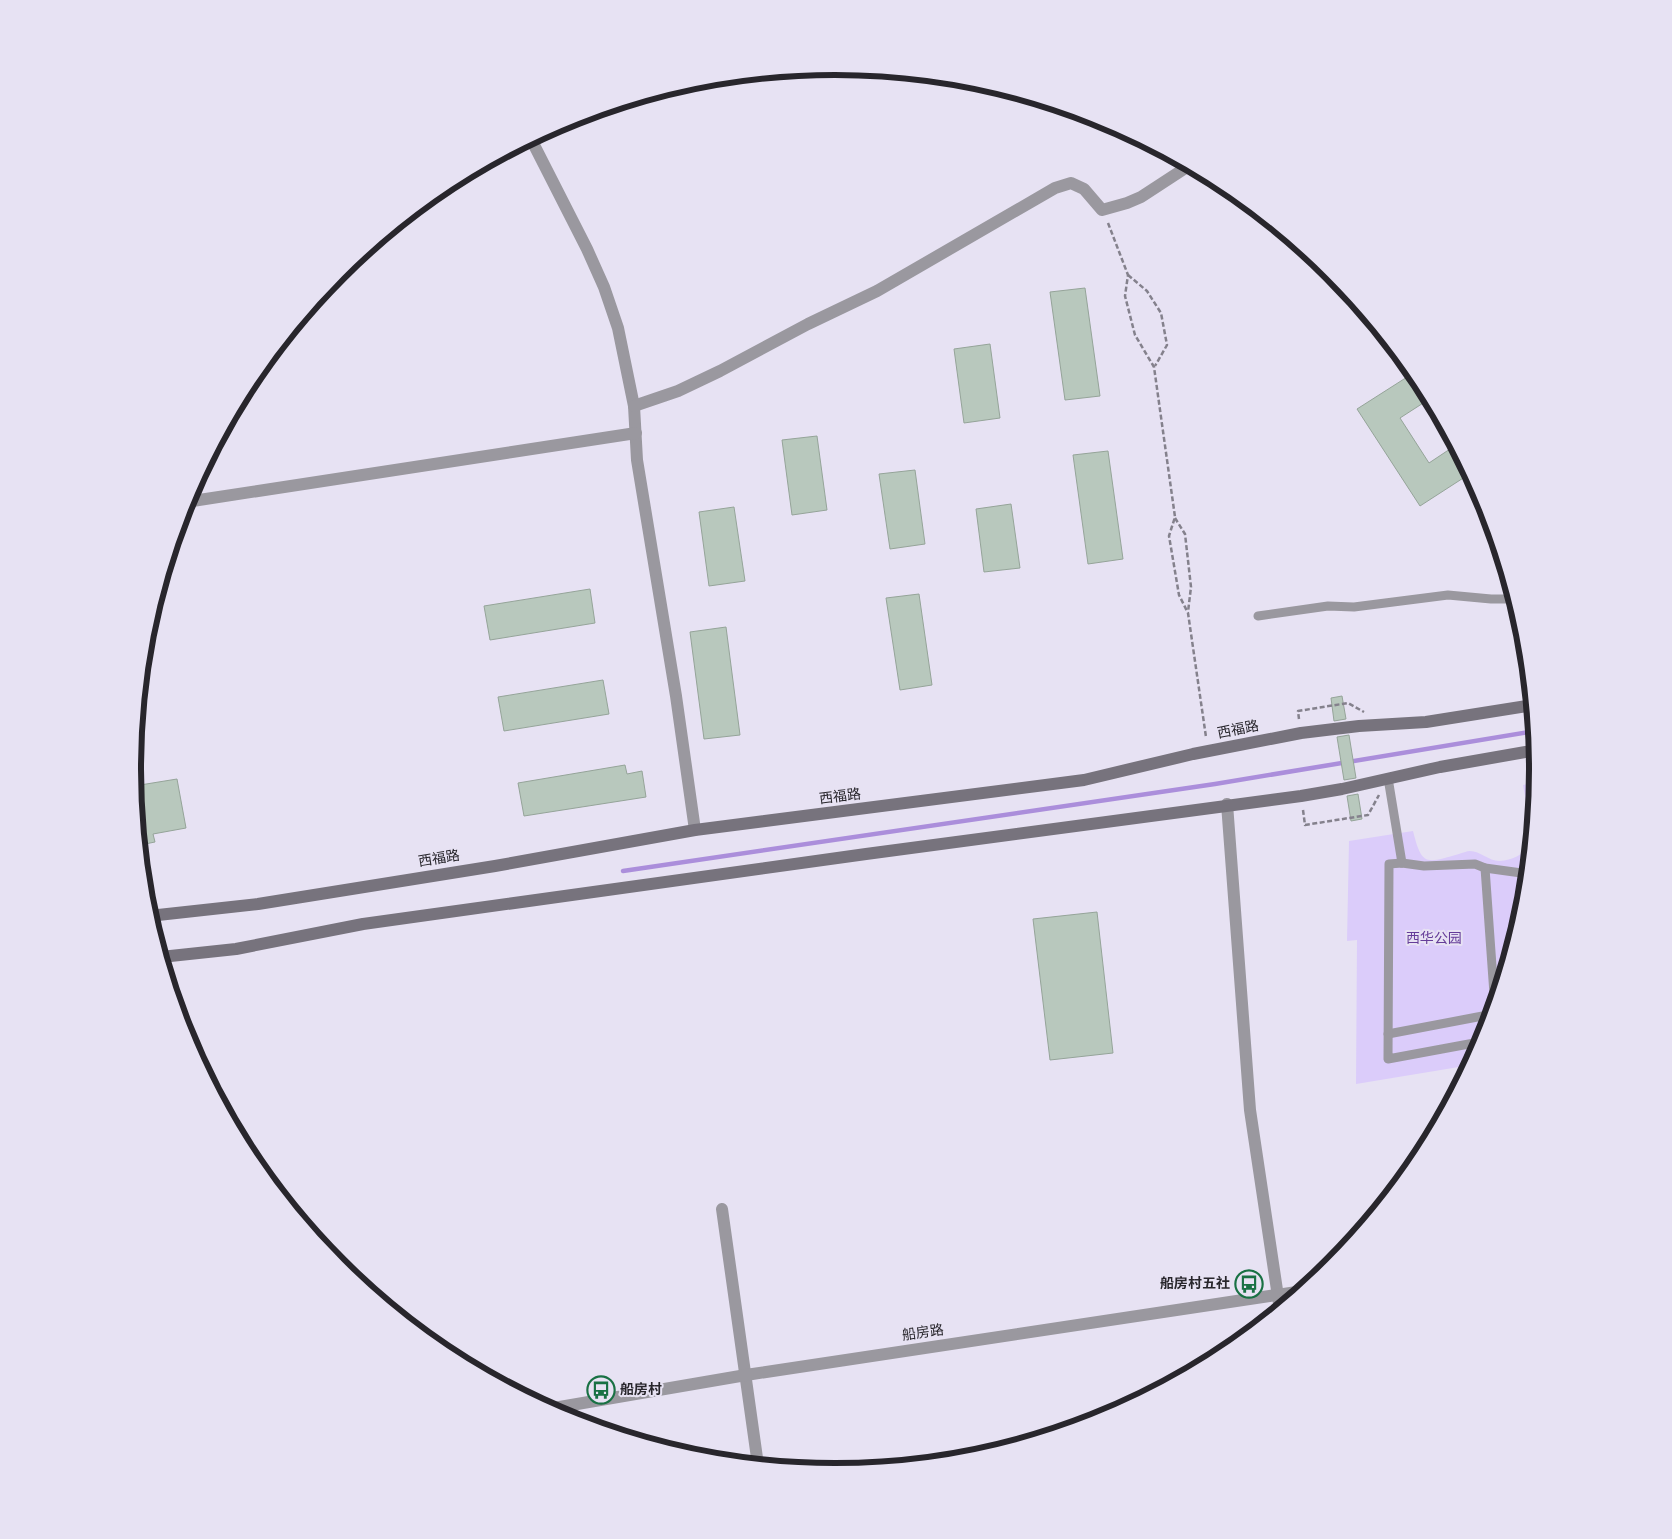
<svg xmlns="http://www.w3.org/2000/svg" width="1672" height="1539" font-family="'Source Sans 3','Noto Sans SC',sans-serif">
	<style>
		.green { fill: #dbccfa }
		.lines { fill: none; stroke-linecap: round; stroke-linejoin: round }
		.stream { stroke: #ab8edb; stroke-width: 4.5 }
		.building { fill: #b8c8bd; stroke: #95a499 }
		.path { stroke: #84818c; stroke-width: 2.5; stroke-dasharray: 5 2.5; stroke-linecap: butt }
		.lane { stroke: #9a989f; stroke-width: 9 }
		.street { stroke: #9a989f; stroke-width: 12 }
		.secondary { stroke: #77737d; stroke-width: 12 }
		.labels { text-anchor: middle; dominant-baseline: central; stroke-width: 4; stroke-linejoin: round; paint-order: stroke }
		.street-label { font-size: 14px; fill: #28262c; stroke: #e7e2f3 }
		.park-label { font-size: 14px; fill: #653d99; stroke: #e7e2f3 }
		.poi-label { font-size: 14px; font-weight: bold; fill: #28262c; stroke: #e7e2f3; text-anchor: end }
		.rim { fill: none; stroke: #28262c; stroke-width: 6 }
	</style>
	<rect width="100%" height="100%" fill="#e7e2f3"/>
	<!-- green -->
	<path class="green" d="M1538,782L1526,907L1486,1039L1471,1065L1356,1084L1357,940L1347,941L1349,841L1413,831C1422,867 1426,863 1459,854C1462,853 1467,851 1470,851C1480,851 1489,861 1499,861C1545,858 1528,815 1523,785Z"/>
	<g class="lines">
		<!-- stream -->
		<polyline class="stream" points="623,871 1215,784 1535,731"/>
	</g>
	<!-- building -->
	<g class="building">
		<polygon points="1085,288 1100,396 1065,400 1050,292"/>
		<polygon points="990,344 1000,418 964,423 954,349"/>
		<polygon points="1415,372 1421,379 1431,398 1400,418 1429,463 1456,445 1471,473 1420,506 1357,409"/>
		<polygon points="817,436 827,510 792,515 782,440"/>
		<polygon points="1108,451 1123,559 1088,564 1073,455"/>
		<polygon points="915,470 925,544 890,549 879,474"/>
		<polygon points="1011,504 1020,568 984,572 976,509"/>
		<polygon points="734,507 745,581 709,586 699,512"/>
		<polygon points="590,589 595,623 490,640 484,606"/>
		<polygon points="919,594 932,685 900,690 886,598"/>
		<polygon points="726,627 740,735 704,739 690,632"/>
		<polygon points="603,680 609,714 504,731 498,697"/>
		<polygon points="1342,696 1346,719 1334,721 1331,698"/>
		<polygon points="1349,735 1356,778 1344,780 1337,737"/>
		<polygon points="625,765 627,774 642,771 646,797 524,816 518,783"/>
		<polygon points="177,779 186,828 153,834 155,842 140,845 134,786"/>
		<polygon points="1358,794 1362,819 1351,821 1347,796"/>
		<polygon points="1097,912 1113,1053 1050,1060 1033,919"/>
	</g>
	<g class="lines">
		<!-- path -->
		<g class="path">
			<polyline points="1108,223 1128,275 1125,296 1135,335 1154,367 1175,517 1169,536 1179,595 1188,613 1206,737"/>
			<polyline points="1128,275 1147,291 1161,313 1167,345 1155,366"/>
			<polyline points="1175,518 1185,534 1191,587 1188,612"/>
			<polyline points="1299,719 1298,711 1348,703 1364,712"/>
			<polyline points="1303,810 1305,825 1368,815 1379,795"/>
		</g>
		<!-- lane -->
		<g class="lane">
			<polyline points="1258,616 1328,606 1354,607 1448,595 1491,599 1512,599 1516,602"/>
			<polyline points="1388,778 1402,863"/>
			<polyline points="1485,868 1495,1008"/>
			<polyline points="1388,1034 1493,1014"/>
			<polyline points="1485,1041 1388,1059 1389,864 1402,863 1424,866 1475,864 1485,868 1529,874"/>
		</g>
		<!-- street -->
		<g class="street">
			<polyline points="531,139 587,249 604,287 618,328 634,406 637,460 676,696 695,830"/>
			<polyline points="634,406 678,391 720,371 808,324 877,291 1055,188 1071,183 1084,189 1102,210 1127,203 1141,197 1190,165"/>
			<polyline points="186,502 636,433"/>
			<polyline points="1227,804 1250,1110 1280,1310"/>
			<polyline points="722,1209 758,1465"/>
			<polyline points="548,1409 746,1375 1303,1291"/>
		</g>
		<!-- secondary -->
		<g class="secondary">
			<polyline points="149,916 258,904 495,866 695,830 1084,780 1193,754 1301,733 1359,726 1426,722 1533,705"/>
			<polyline points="161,957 236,949 363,924 866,854 1301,796 1342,789 1440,767 1537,750"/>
		</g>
	</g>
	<!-- icons -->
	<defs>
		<g id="bus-ring" transform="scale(1.4375)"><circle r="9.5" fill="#e7e2f3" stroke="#197144" stroke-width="1.5"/><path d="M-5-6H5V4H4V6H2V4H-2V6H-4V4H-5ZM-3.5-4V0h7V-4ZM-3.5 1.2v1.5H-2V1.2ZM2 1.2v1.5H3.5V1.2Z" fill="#197144"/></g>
	</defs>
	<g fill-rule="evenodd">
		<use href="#bus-ring" x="1249" y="1284"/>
		<use href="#bus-ring" x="601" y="1390"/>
	</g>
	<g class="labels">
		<!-- street labels -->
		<g class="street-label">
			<text transform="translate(1238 730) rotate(-11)">西福路</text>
			<text transform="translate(840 797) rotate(-7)">西福路</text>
			<text transform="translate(439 859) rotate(-9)">西福路</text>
			<text transform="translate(923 1333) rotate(-8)">船房路</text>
		</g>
		<!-- park labels -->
		<g class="park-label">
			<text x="1434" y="939">西华公园</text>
		</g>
		<!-- poi labels -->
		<g class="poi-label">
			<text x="1230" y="1284">船房村五社</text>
			<text x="620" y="1390" text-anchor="start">船房村</text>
		</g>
	</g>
	<!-- crop -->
	<path d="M0 0H1672V1539H0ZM141 769a694 694 0 1 1 1388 0a694 694 0 1 1-1388 0Z" fill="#e7e2f3" fill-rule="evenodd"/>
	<path class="rim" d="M141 769a694 694 0 1 1 1388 0a694 694 0 1 1-1388 0Z"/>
</svg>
